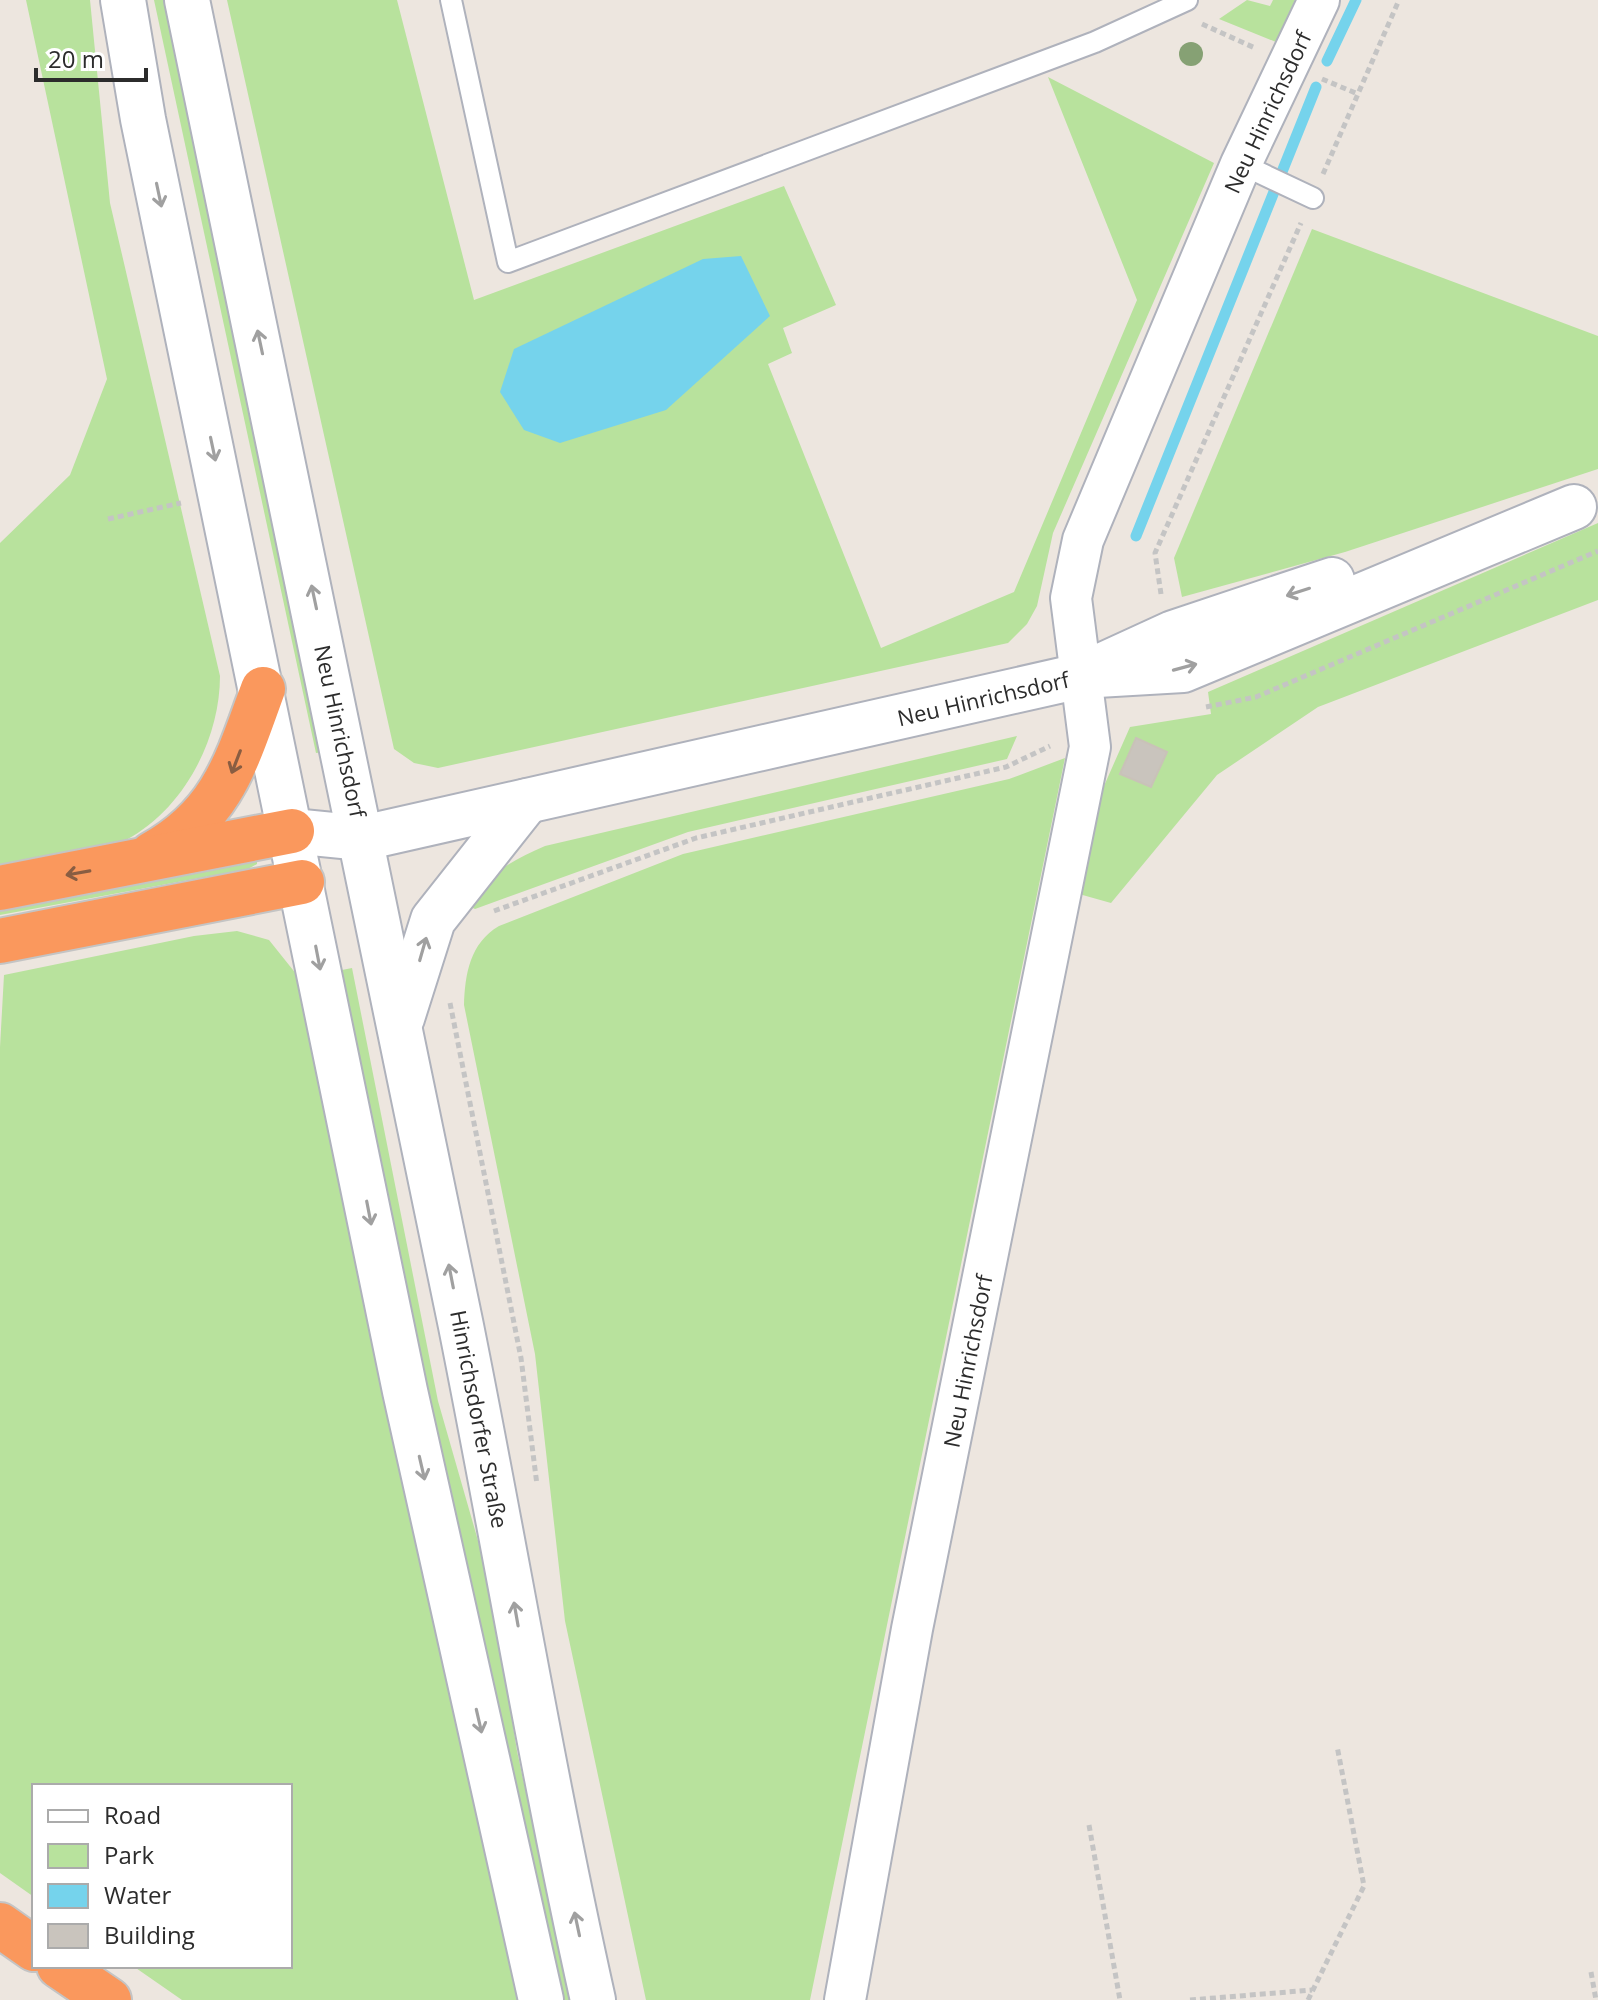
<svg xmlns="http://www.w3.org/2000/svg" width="1598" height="2000" font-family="'Open Sans',sans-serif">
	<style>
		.green { fill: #b8e29d }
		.water { fill: #75d3ec }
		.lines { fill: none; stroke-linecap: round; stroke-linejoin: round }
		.stream { stroke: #75d3ec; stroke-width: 11 }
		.building { fill: #c9c4bd; stroke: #c9c2b8; stroke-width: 2 }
		.lane-casing { stroke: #afb2bc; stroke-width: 24 }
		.street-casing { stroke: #afb2bc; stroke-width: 44 }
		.secondary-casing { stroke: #afb2bc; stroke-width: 48 }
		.highway-casing { stroke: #c4c4c4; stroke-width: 48 }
		.path { stroke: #c4c4c4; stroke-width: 5; stroke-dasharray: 6 4; stroke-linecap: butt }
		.lane { stroke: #fff; stroke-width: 20 }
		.street { stroke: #fff; stroke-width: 40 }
		.secondary { stroke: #fff; stroke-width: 44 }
		.highway { stroke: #fa985d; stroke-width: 44 }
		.tree { fill: #86a174 }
		.oneway { stroke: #a0a0a0 }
		.oneway2 { stroke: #895d42 }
		.labels { text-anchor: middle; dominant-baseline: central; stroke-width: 8; stroke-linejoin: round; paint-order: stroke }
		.street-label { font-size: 22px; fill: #2c2c2c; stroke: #fff }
	</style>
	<rect width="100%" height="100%" fill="#ede6df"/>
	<!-- green -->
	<g class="green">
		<path d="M26,0H90L110,203L220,676C220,739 184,809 126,840C89,859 41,861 0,868V543L70,475L107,379Z"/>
		<polygon points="154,0 165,0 325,752 316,753"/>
		<polygon points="227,0 397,0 474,300 784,186 836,305 783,328 792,353 768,364 881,648 1014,592 1137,300 1048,77 1214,163 1053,533 1037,606 1027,624 1008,643 438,768 414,763 394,749"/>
		<polygon points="1247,0 1270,6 1273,0 1295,0 1276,42 1219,19"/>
		<polygon points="1312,229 1598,336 1598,469 1345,552 1182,597 1174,558"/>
		<polygon points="1598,523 1598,600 1318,707 1217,775 1111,903 1079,894 1100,795 1130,727 1211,714 1208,692"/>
		<path d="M1017,736L1007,759L688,832L475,909L464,904C487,875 511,861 545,846Z"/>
		<path d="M1065,758L810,2000H646L565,1621L535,1354L464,1005C465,974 470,943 499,926L683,854L1009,779Z"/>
		<polygon points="257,856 257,864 248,869 0,915 0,901"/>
		<polygon points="237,931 269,940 297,975 520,2000 182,2000 133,1966 290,1966 290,1786 34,1786 34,1897 0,1873 0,1047 4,975 194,936"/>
		<polygon points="352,968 438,1401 491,1586 517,1751 571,2000 561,2000 428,1403 342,970"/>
	</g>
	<!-- water -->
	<polygon class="water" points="741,256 770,316 666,410 560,443 524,430 500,392 514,349 703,259"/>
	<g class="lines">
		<!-- stream -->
		<g class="stream">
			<polyline points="1327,61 1356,0"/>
			<polyline points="1136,536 1316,87"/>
		</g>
	</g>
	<!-- building -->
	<polygon class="building" points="1136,738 1167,752 1151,787 1120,774"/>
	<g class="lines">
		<!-- lane casing -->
		<g class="lane-casing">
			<g id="lane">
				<polyline points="451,0 508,262 1095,42 1187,0"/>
				<polyline points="1241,164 1313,198"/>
			</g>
		</g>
		<!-- street casing -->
		<g class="street-casing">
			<polyline id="street" points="845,2000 912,1629 1090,747 1071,598 1083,540 1241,164 1319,0"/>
		</g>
		<!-- secondary casing -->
		<g class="secondary-casing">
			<g id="secondary">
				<polyline points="123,0 143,119 405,1391 541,2000"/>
				<path d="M187,0C281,441 373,883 461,1326C506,1551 543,1776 593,2000"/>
				<polyline points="1101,666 1173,633 1332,580"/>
				<polyline points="292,831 363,838 1080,676 1183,670 1574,507"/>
				<polyline points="402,1018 433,920 527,801"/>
			</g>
		</g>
		<!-- highway casing -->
		<g class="highway-casing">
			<g id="highway">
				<path d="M152,854C223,815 237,760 263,689"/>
				<polyline points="0,888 292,831"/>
				<polyline points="0,941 302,882"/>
				<polyline points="0,1925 34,1949"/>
				<polyline points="59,1966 109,2000"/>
			</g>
		</g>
		<!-- path -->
		<g class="path">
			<polyline points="1202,24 1255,48"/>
			<polyline points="1322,79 1358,94"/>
			<polyline points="1323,174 1399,0"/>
			<polyline points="108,519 181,503"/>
			<polyline points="1161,594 1155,553 1301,223"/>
			<polyline points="1206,707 1256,697 1598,551"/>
			<polyline points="494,911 696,838 1006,767 1050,746"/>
			<polyline points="450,1003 521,1358 537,1485"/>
			<polyline points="1089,1825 1120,2000"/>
			<polyline points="1591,1972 1596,2000"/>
			<polyline points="1190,2000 1312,1990"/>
			<polyline points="1308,2000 1364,1886 1337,1746"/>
		</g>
		<!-- lane -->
		<use href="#lane" class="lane"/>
		<!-- street -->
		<use href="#street" class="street"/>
		<!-- secondary -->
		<use href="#secondary" class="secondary"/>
		<!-- highway -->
		<use href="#highway" class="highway"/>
	</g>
	<!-- trees -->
	<circle class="tree" cx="1191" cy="54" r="12"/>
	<!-- one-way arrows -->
	<defs><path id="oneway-shaft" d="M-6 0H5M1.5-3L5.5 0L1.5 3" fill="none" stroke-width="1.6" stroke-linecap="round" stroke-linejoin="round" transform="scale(2)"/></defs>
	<g class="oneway">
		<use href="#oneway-shaft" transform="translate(159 195) rotate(78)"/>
		<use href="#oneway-shaft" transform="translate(260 342) rotate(-102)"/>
		<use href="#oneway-shaft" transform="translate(213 449) rotate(78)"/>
		<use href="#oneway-shaft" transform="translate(1298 592) rotate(162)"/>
		<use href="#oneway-shaft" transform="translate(314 597) rotate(-102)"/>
		<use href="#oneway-shaft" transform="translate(1185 667) rotate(-15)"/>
		<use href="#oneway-shaft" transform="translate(423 949) rotate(-74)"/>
		<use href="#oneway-shaft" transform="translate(318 958) rotate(79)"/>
		<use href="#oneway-shaft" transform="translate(369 1213) rotate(79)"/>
		<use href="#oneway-shaft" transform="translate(451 1276) rotate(-101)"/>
		<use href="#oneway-shaft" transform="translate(422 1468) rotate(77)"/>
		<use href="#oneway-shaft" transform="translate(516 1614) rotate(-100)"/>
		<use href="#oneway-shaft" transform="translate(479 1721) rotate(77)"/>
		<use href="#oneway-shaft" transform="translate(577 1924) rotate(-102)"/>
	</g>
	<g class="oneway2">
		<use href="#oneway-shaft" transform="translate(236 762) rotate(111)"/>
		<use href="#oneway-shaft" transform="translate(78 873) rotate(170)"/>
	</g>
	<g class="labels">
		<!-- street labels -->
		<g class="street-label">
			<text transform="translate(1267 112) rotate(-65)">Neu Hinrichsdorf</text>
			<text transform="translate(983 698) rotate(-13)">Neu Hinrichsdorf</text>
			<text transform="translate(341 731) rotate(78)">Neu Hinrichsdorf</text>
			<text transform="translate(967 1361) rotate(-79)">Neu Hinrichsdorf</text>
			<text transform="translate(480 1419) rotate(79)">Hinrichsdorfer Straße</text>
		</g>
	</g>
	<!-- legend -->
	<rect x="32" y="1784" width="260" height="184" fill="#ffffff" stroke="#ababab" stroke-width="2"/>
	<rect x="48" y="1810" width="40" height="12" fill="#ffffff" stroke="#ababab" stroke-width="2"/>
	<text x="104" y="1824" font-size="24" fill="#2c2c2c">Road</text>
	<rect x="48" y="1844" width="40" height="24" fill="#b8e29d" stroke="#ababab" stroke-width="2"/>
	<text x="104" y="1864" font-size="24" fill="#2c2c2c">Park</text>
	<rect x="48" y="1884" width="40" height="24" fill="#75d3ec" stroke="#ababab" stroke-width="2"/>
	<text x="104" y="1904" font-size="24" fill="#2c2c2c">Water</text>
	<rect x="48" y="1924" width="40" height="24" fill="#c9c4bd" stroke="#ababab" stroke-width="2"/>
	<text x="104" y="1944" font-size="24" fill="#2c2c2c">Building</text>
	<!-- scale -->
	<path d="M36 68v12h110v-12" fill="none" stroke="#2c2c2c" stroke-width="4"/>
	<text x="48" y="68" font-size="24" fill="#2c2c2c" stroke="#ffffff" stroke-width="6" paint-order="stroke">20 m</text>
</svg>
